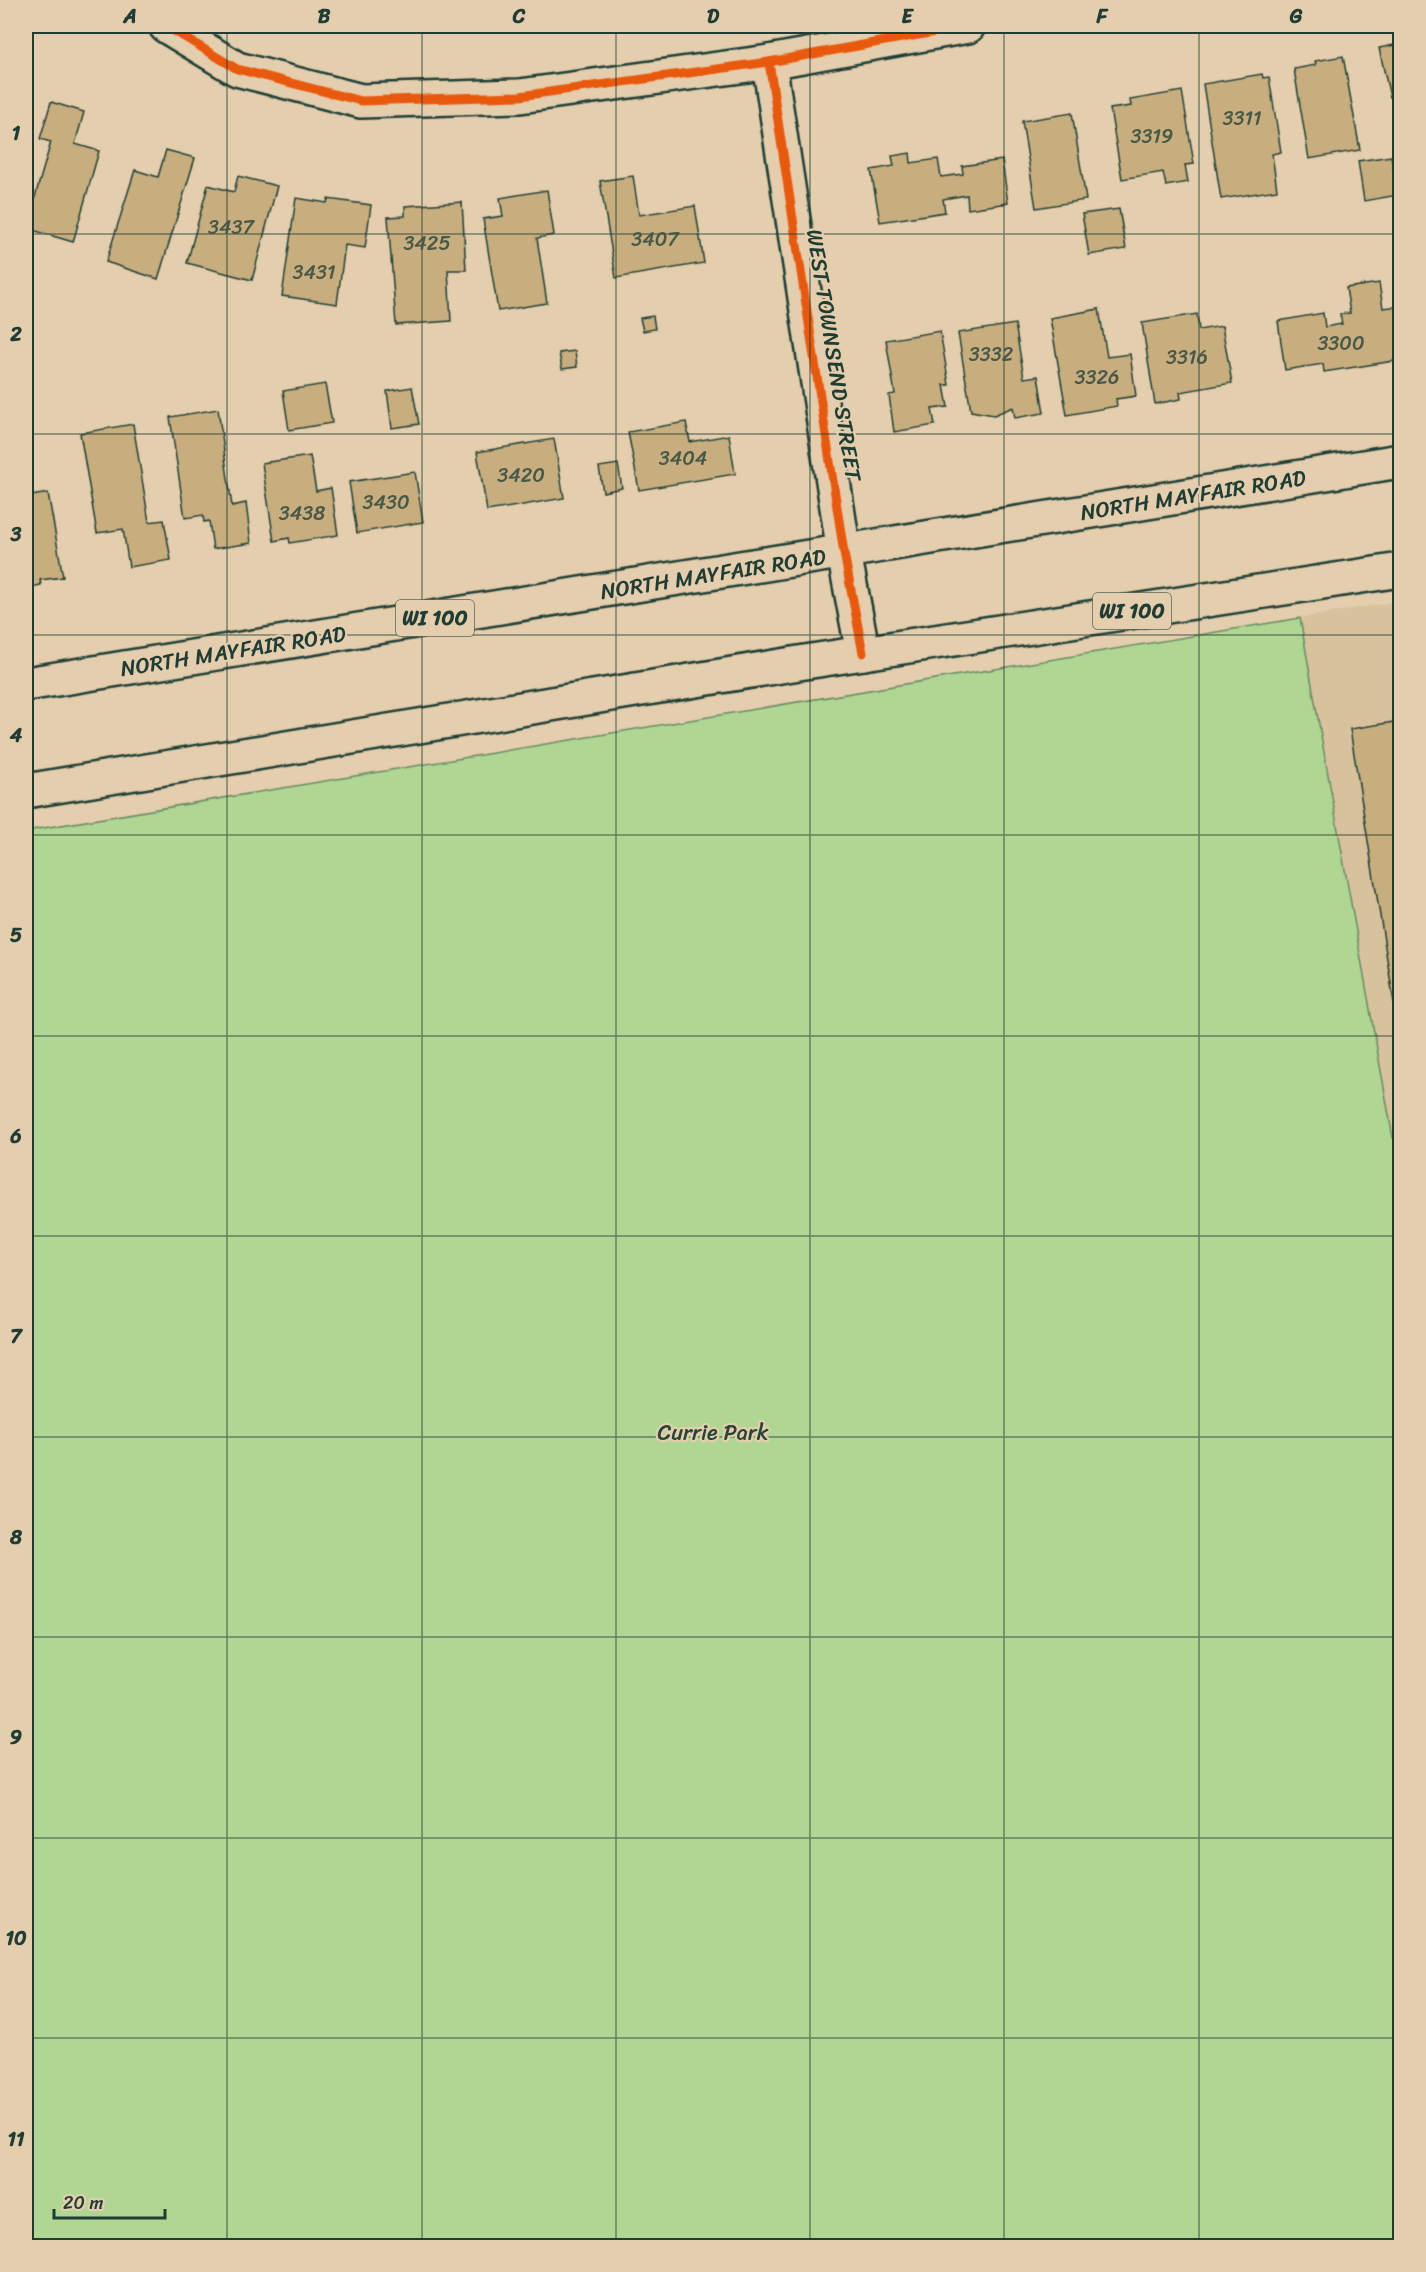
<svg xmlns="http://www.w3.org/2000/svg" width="1426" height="2272" font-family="Sriracha,sans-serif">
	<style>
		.built { fill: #d8c19d }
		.green { fill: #afd692; stroke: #678a63; stroke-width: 1.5 }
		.building { fill: #c8ae7f; stroke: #1f3d34; stroke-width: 1.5 }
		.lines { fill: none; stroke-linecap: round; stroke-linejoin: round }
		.minor-casing { stroke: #1f3d34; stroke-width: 38 }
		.major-casing { stroke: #1f3d34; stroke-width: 38 }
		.minor { stroke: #e4cead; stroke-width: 33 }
		.major { stroke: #e4cead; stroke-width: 33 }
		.cycleway-casing { stroke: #e4cead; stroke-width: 13 }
		.cycleway { stroke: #e8590c; stroke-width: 9 }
		.grid { fill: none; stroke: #1f3d34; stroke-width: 1.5; stroke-opacity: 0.55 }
		.labels { text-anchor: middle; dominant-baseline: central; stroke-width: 4.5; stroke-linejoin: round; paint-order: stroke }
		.number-label { font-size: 20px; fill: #495947 }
		.shield { fill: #e4cead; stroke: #5a6858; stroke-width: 1.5 }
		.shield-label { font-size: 21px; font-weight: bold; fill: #1f3d34 }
		.street-label { font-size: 22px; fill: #1f3d34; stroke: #e4cead }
		.park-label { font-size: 22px; fill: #264539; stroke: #e4cead }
		.neatline { fill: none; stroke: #1f3d34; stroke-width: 2 }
		.grid-label { font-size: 20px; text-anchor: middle; font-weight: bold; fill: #1f3d34 }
	</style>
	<rect width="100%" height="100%" fill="#e4cead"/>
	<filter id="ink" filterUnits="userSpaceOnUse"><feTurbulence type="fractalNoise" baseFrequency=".0167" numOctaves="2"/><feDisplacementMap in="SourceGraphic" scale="12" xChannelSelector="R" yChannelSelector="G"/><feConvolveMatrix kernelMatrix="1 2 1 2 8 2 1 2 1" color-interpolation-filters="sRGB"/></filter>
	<g filter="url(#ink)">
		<!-- built -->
		<polygon class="built" points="1400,601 1400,1137 1393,1138 1300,618"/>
		<!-- green -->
		<polygon class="green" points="1300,618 1393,1138 1400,1137 1400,2246 26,2246 26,831"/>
		<!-- building -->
		<g class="building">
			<polygon points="1400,44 1400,95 1390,97 1379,48"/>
			<polygon points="1343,56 1360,150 1309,159 1294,69 1316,65 1315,61"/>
			<polygon points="1262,74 1263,78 1269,77 1281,152 1272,154 1277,190 1221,199 1203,84"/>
			<polygon points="1182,91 1194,164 1185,165 1188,182 1166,186 1163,172 1122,179 1110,109 1131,106 1130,100"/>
			<polygon points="51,102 84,112 75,144 99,151 73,242 26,228 51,142 40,139"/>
			<polygon points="1072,113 1086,200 1036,208 1022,121"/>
			<polygon points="166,150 195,158 158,279 106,262 135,170 158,177"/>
			<polygon points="910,153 911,163 938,159 941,177 963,174 962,166 1002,160 1008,203 968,209 967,195 943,199 945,212 880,222 871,170 894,166 892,156"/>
			<polygon points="1391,156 1398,195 1364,201 1358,161"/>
			<polygon points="238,176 277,186 252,280 187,263 208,185 234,192"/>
			<polygon points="633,176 639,215 695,206 704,263 616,278 600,181"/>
			<polygon points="547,190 554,235 537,238 547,303 498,311 483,219 503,216 500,198"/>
			<polygon points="296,198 327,203 328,199 371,205 365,248 345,245 337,304 282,296"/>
			<polygon points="462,202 466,270 448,270 451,321 396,325 388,217 405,216 405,206"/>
			<polygon points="1119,209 1126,249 1089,255 1082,214"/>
			<polygon points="1379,283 1383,308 1400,306 1400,360 1324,372 1323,364 1285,370 1278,321 1323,313 1325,327 1342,324 1340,314 1350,313 1346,288"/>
			<polygon points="1099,309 1107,357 1130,354 1136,396 1116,399 1117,406 1067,415 1050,318"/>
			<polygon points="1197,314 1199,330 1222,326 1232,383 1180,392 1181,399 1155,404 1142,323"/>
			<polygon points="653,316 655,329 643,331 640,318"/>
			<polygon points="1015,324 1024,378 1038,376 1044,413 1015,418 1013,407 994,415 971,411 958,333"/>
			<polygon points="940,331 949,385 944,385 948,407 932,409 935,425 894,432 889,395 895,394 886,340"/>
			<polygon points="575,351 577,367 562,369 559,353"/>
			<polygon points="325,384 332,423 289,430 283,391"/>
			<polygon points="412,387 419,424 392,428 387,391"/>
			<polygon points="218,409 232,506 246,503 251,543 213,549 209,521 204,522 203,515 185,518 170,417"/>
			<polygon points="686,422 690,442 729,435 735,474 639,490 628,432"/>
			<polygon points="133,424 149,522 164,520 171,560 129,567 123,529 97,533 80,433"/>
			<polygon points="554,439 564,498 487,511 477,452"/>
			<polygon points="310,456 316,491 331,488 338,535 290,543 289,538 274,541 262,463"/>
			<polygon points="618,464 622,488 603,492 599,467"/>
			<polygon points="415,472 423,522 357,533 349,482"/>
			<polygon points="48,493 63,577 40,580 41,585 26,588 26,497"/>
			<polygon points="1400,721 1400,1040 1350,729"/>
		</g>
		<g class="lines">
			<!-- minor casing -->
			<g class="minor-casing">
				<g id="minor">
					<polyline points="166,26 237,69 361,101 520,96 769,62 968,26"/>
					<polyline points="769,62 844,553 863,653"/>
				</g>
			</g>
			<!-- major casing -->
			<g class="major-casing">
				<g id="major">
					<polyline points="26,684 1400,461"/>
					<polyline points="26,791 805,662 1400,570"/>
				</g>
			</g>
			<!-- minor -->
			<use href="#minor" class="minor"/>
			<!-- major -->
			<use href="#major" class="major"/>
			<!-- cycleway casing -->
			<g class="cycleway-casing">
				<g id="cycleway">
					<polyline points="166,26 237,69 361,101 520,96 769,62 968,26"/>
					<polyline points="769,62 844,553 863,653"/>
				</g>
			</g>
			<!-- cycleway -->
			<use href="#cycleway" class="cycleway"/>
		</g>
	</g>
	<!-- grid -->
	<path class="grid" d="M227,26V2246M422,26V2246M616,26V2246M810,26V2246M1004,26V2246M1199,26V2246M26,234H1400M26,434H1400M26,635H1400M26,835H1400M26,1036H1400M26,1236H1400M26,1437H1400M26,1637H1400M26,1838H1400M26,2038H1400"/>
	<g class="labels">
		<!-- number labels -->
		<g class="number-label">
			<text x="1242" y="118">3311</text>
			<text x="1152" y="136">3319</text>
			<text x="231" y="227">3437</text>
			<text x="655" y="239">3407</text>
			<text x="427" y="243">3425</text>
			<text x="314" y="272">3431</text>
			<text x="1341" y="343">3300</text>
			<text x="991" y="354">3332</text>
			<text x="1187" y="357">3316</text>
			<text x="1097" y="377">3326</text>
			<text x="683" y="458">3404</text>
			<text x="521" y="475">3420</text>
			<text x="386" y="502">3430</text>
			<text x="302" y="513">3438</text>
		</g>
		<!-- shield labels -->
		<g class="shield">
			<rect x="1093" y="593" width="78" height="36" rx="4.5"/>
			<rect x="396" y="600" width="78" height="36" rx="4.5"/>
		</g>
		<g class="shield-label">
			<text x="1132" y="611">WI 100</text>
			<text x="435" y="618">WI 100</text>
		</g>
		<!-- street labels -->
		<g class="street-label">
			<text transform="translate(834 355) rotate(81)">WEST TOWNSEND STREET</text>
			<text transform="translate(1193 495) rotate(-9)">NORTH MAYFAIR ROAD</text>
			<text transform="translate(713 574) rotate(-9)">NORTH MAYFAIR ROAD</text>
			<text transform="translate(233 651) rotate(-9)">NORTH MAYFAIR ROAD</text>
		</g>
		<!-- park labels -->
		<g class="park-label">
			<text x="713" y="1432">Currie Park</text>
		</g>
	</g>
	<!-- margin -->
	<rect width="1426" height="2272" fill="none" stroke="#e4cead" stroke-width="66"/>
	<!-- scale -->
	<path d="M54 2209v9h111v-9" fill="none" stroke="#1f3d34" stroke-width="3"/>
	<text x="63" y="2209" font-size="18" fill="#1f3d34" stroke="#e4cead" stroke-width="4.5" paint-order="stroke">20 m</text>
	<rect x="33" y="33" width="1360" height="2206" class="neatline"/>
	<g class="grid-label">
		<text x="130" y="23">A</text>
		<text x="324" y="23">B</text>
		<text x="519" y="23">C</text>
		<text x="713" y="23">D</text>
		<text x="907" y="23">E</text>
		<text x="1102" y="23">F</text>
		<text x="1296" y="23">G</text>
		<text x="16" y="140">1</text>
		<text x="16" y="341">2</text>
		<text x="16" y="541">3</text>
		<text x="16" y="742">4</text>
		<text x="16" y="942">5</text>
		<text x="16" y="1143">6</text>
		<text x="16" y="1343">7</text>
		<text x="16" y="1544">8</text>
		<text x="16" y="1744">9</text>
		<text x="16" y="1945">10</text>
		<text x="16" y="2146">11</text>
	</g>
</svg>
